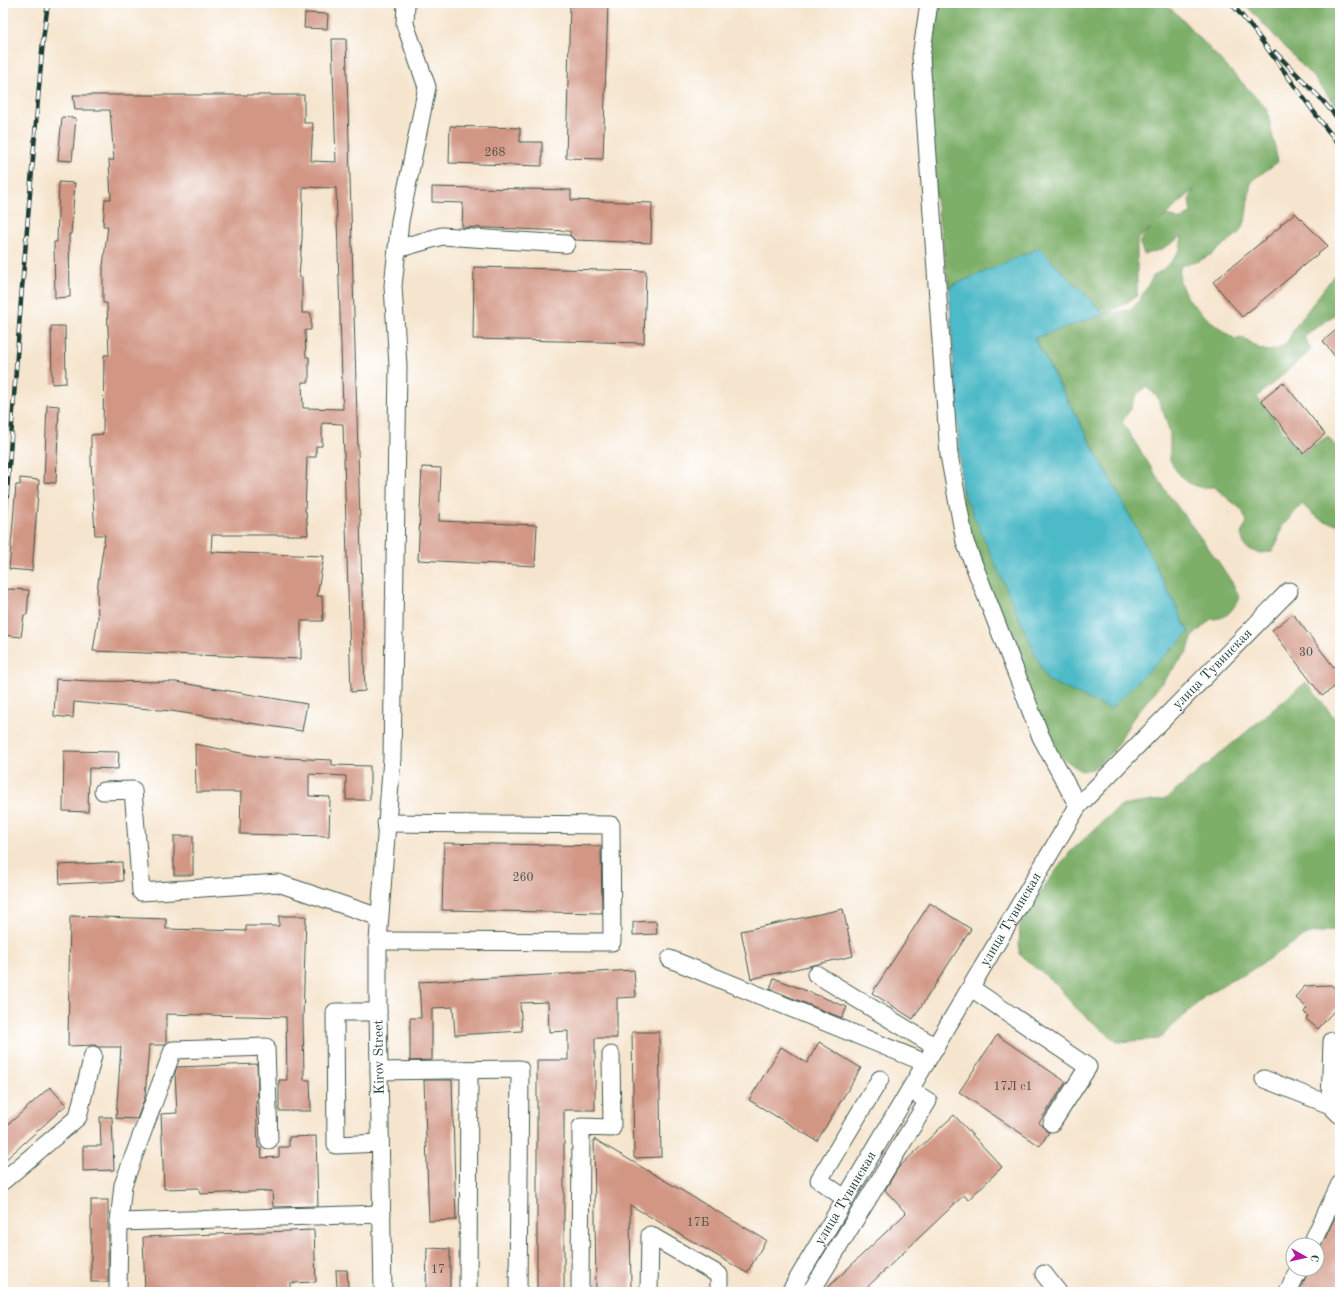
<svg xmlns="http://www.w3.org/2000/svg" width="1343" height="1295" font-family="'Old Standard TT',serif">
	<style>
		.forest { fill: #7daf69; stroke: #4e764e; fill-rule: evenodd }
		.water { fill: #4dbac7; stroke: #367c7e }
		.building { fill: #d29684; fill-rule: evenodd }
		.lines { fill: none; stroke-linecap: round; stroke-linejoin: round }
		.minor-casing { stroke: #3f564b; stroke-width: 19 }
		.minor { stroke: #fff; stroke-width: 17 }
		.rail-casing { stroke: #1f3d34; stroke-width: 4.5 }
		.rail { stroke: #fff; stroke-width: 3; stroke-dasharray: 9; stroke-linecap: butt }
		.labels { text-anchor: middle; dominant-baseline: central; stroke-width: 3; stroke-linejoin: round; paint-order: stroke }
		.number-label { font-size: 12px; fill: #4c5348 }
		.street-label { font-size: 14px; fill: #1f3d34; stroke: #fff }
	</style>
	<rect width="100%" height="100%" fill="#fff"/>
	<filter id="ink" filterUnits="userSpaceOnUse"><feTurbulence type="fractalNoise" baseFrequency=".025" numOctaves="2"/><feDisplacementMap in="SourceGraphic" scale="8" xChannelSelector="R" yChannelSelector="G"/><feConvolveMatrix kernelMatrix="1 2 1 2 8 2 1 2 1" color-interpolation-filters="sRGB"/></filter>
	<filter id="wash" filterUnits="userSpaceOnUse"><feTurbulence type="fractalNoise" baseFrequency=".012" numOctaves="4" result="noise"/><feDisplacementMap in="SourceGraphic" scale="16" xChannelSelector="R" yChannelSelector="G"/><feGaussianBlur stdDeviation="0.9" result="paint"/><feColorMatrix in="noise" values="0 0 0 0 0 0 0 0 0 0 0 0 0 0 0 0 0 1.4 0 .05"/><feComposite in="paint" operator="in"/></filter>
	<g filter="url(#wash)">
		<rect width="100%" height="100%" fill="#f6e5ce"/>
		<!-- forest -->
		<g class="forest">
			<path d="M937,3H1162L1176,13L1267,109L1278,162L1251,181L1245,222L1238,234L1212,254L1199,261L1180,266C1180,271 1179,277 1180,281C1187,307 1215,324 1235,339L1244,338L1260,349L1269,351L1278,349L1286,344L1296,326L1338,270L1340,268V311L1304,336L1311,350L1257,397L1301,454L1328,436L1340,453V522L1337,524C1319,521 1315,517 1302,504L1282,527L1278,540L1272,552L1258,553L1245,547L1241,534L1247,522L1242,510L1214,487H1199L1187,482L1177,472L1170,460V433L1166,420L1157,396L1146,387L1136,395L1131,408L1122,422L1168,494L1218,561L1233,584L1240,598C1231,611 1228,619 1211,619L1193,636L1187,652L1133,718L1113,751L1093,769L1081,771L1060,756L1041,724L964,526L961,487L1150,669L1189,633L1143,540L1034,337L1105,314L1039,248L949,287L935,193L927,71ZM1194,190L1189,200L1191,213L1180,220L1168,215L1159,221ZM1151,228L1139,242L1144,254C1163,251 1167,246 1182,236L1180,249L1173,260L1161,271L1154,275L1140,299L1132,309L1107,314L1137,296V240Z"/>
			<polygon points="1244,3 1340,3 1340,110 1313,77"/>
			<polygon points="1306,682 1340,725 1340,929 1306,935 1242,976 1234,978 1205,996 1159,1039 1117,1042 1076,1008 1057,985 1019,954 1020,919 1070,852 1120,806 1166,799"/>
		</g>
		<!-- water -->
		<polygon class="water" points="1039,248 1105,314 1034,338 1143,540 1189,633 1150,669 1110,709 1047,680 961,487 949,287"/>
		<g id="blocks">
			<!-- building -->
			<g class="building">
				<polygon points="570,3 608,3 603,159 566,158"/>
				<polygon points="305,13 328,14 327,29 304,28"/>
				<path d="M332,39H346L365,691L351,692L343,424L322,423V446H316V457H307L305,511H306L308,535H212L211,552L324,556L317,596H322L323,621H301V659L93,651L98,619L97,590L105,535H95L91,461V435L103,434L104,355H109L107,303H103V266L108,226H103L105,199H111L109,160H114L110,110H75L73,95H304V123H313L311,161L336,162ZM303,187L336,188L343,409L303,408L302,382H309V357H306L305,330H311V313H302V277H299L302,239Z"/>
				<polygon points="62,117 76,118 72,161 58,160"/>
				<polygon points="450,126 520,128 520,142 542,142 542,166 449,163"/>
				<polygon points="59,182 75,183 71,234 69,234 70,297 55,298 54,242 57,242"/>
				<polygon points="432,187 571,190 571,200 652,203 651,243 575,240 570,235 570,231 462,227 463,203 432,202"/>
				<polygon points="1295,213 1328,246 1299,269 1300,269 1242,317 1213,282 1281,226 1280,225"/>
				<polygon points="474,267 646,271 644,343 473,339"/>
				<polygon points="51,326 65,326 66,383 52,384"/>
				<polygon points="1340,327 1340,363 1323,341"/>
				<polygon points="1283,382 1325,434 1303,453 1261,400"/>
				<polygon points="47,405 59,406 56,483 44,482"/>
				<polygon points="422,467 441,468 439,521 537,525 535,566 418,560"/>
				<polygon points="20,478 39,480 32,571 9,569 16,485 20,485"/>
				<polygon points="8,589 29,590 27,615 24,615 21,637 3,635"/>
				<polygon points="1293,614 1340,675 1340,683 1322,696 1272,630"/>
				<polygon points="56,679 91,681 176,682 307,704 302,731 171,711 74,702 73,718 54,716"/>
				<polygon points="195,744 261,757 332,760 332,765 370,766 370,800 346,800 346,776 309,774 309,796 330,797 329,836 240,834 241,792 196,792"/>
				<polygon points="64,751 119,752 118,769 89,768 88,812 63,811"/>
				<rect x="174" y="836" width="19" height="39"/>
				<polygon points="444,843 601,846 602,913 442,910"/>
				<polygon points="122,862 123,881 60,884 59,865"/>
				<polygon points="930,903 971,929 913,1019 872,993"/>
				<polygon points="843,909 853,956 751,979 741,931"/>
				<polygon points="70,916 166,919 166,929 246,931 246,926 279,926 279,916 306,916 303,1018 304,1080 310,1080 311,1111 279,1111 279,1080 287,1080 286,1017 166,1014 166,1044 165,1045 149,1045 145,1097 137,1119 116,1118 121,1047 98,1047 95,1045 68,1046"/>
				<polygon points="656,921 657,934 633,935 633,922"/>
				<polygon points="634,970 636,997 617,998 617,1038 595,1038 595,1110 564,1110 564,1292 537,1292 537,1060 568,1060 568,1031 549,1032 548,1002 520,1003 522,1031 455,1035 453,1007 432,1008 432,1060 410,1061 410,1018 421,1018 419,982"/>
				<polygon points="774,978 847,1007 842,1018 770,989"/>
				<polygon points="1331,985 1340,993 1340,1004 1318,1029 1306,1019 1308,1016 1304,1012 1307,1008 1295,997 1305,986"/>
				<polygon points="632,1032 659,1032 661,1157 634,1158"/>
				<polygon points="997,1035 1066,1082 1039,1123 1043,1126 1046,1131 1049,1132 1040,1146 959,1092"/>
				<polygon points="819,1042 861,1068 817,1141 749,1100 781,1047 807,1063"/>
				<polygon points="257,1064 258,1100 256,1100 258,1148 261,1148 262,1158 279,1157 279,1147 289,1147 289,1137 316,1136 318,1206 273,1207 272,1191 200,1194 199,1188 164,1189 161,1114 177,1113 175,1073 177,1067"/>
				<polygon points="424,1080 452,1080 456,1220 429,1221"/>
				<polygon points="50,1087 66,1105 3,1162 3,1129"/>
				<polygon points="954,1115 1002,1167 968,1200 964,1195 862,1292 823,1292 906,1213 885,1190 898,1168"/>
				<polygon points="100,1117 112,1117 114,1170 83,1171 83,1146 101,1146"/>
				<polygon points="594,1139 766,1240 747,1273 630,1205 631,1292 596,1292"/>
				<rect x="91" y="1200" width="17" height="82"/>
				<polygon points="1340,1207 1340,1292 1299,1292 1309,1269 1317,1269 1317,1253 1320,1249"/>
				<polygon points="314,1230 316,1282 290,1283 290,1292 145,1292 143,1237"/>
				<polygon points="427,1248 450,1249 450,1292 426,1292"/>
				<polygon points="336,1270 347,1270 348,1287 337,1288"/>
			</g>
		</g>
	</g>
	<g filter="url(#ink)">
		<use href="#blocks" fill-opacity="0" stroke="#3f564b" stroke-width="1"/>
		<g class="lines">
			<!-- minor casing -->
			<g class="minor-casing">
				<g id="minor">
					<polyline points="929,3 921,57 949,455 965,542 1041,737 1078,806"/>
					<polyline points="397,249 442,236 566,244"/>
					<polyline points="103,791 133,790 141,892 278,883 379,917"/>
					<polyline points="378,941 612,942 611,825 386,823"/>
					<polyline points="670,959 926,1063"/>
					<polyline points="816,974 936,1047"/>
					<polyline points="971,988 1088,1067 1052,1123"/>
					<polyline points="378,1012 335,1012 336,1145 380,1143"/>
					<polyline points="379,1071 520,1069 518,1292"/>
					<polyline points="1264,1079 1330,1105 1340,1115"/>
					<polyline points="1330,1105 1332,1041"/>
					<polyline points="3,1181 78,1117 93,1055"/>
					<polyline points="846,1199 819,1180 880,1079"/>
					<polyline points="119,1222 382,1214"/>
					<polyline points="1311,1245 1340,1184"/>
					<polyline points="1044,1274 1058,1292"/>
					<polyline points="118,1292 119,1222 123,1185 173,1050 266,1047 269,1140"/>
					<polyline points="383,1292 378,1012 378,941 392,758 398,366 393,286 400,221 427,87 405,24 406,3"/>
					<polyline points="468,1292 469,1070"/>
					<polyline points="580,1292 581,1127 612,1128 611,1055"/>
					<polyline points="649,1292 650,1235 719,1275 719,1292"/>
					<path id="s1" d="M790,1292L1078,806L1289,591"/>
					<polyline points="808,1292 812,1290 928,1101 910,1090"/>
					<polyline points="1288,1292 1299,1269"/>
				</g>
			</g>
			<!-- minor -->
			<use href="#minor" class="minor"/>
			<!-- rail casing -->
			<g class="rail-casing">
				<g id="rail">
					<polyline points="1231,3 1253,29 1325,127 1340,145"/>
					<polyline points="1275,52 1322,100 1340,121"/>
					<polyline points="3,549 21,300 43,40 48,3"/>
				</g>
			</g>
			<!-- rail -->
			<use href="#rail" class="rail"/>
		</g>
	</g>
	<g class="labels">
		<!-- number labels -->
		<g class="number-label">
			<text x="495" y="153">268</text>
			<text x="1306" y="653">30</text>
			<text x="523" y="878">260</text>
			<text x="1013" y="1087">17Л с1</text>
			<text x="698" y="1223">17Б</text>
			<text x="438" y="1270">17</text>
		</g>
		<!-- street labels -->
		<g class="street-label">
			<text stroke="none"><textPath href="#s1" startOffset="757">улица Тувинская</textPath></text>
			<text stroke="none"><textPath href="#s1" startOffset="433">улица Тувинская</textPath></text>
			<text transform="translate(379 1057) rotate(-91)">Kirov Street</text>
			<text stroke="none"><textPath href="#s1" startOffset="109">улица Тувинская</textPath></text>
		</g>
	</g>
	<!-- margin -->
	<rect width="1343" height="1295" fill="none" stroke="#fff" stroke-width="16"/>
	<!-- north arrow -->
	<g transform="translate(1305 1257) rotate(98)"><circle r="19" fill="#ffffff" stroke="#a5b1ae"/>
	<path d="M0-3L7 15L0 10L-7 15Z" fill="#b5179e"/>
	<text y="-6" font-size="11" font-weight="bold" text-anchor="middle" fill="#1f3d34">С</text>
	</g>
</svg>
